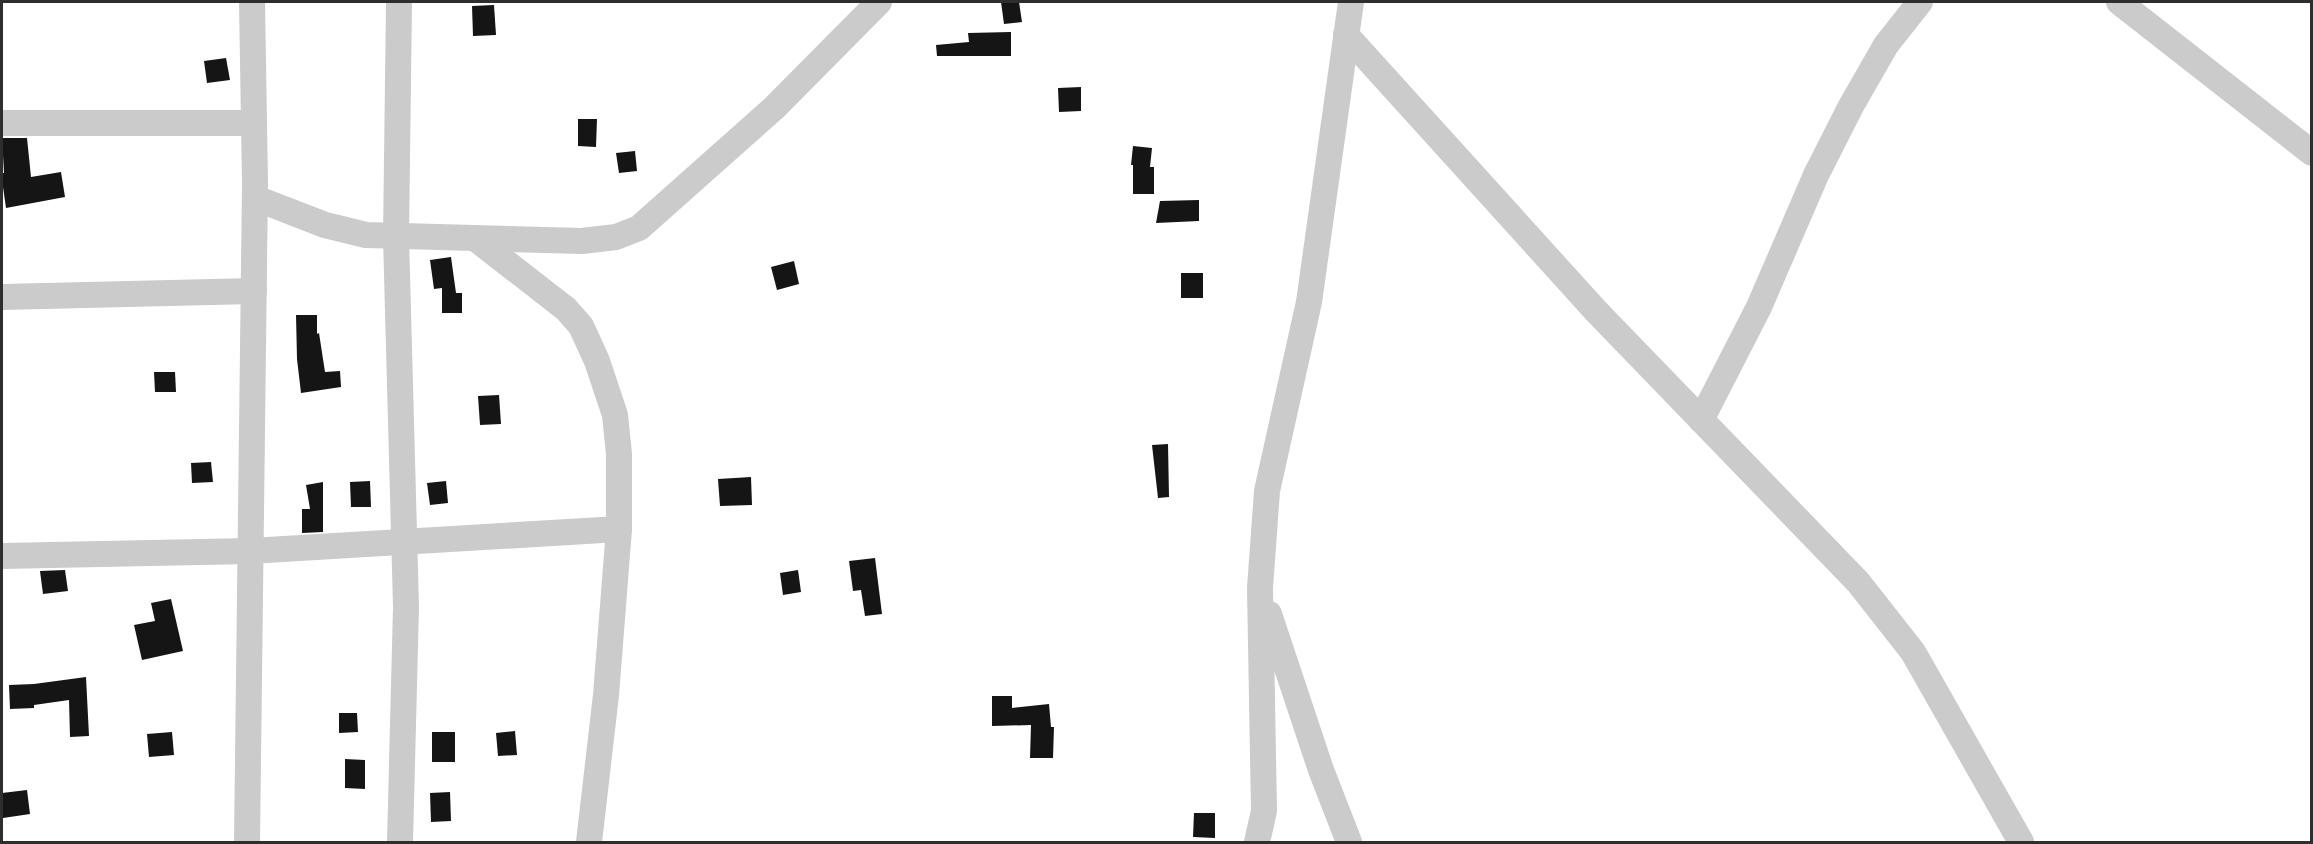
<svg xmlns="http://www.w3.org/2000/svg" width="2313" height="844" font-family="Poppins,sans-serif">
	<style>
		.building { fill: #151515 }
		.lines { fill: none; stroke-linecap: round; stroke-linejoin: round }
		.minor { stroke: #cbcbcb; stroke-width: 26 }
	</style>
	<rect width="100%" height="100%" fill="#fff"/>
	<!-- building -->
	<g class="building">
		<polygon points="1001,2 1019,2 1022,22 1004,24"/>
		<polygon points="494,5 496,35 473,36 472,6"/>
		<polygon points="1011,32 1011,56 937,56 936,45 969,42 968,33"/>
		<polygon points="226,58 230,80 207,83 204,61"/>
		<polygon points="1081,87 1081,111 1059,112 1058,88"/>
		<polygon points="578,119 597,119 596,147 578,146"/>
		<polygon points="2,138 27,138 31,177 61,172 65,197 6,208 2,180 2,173 4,173"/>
		<polygon points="1133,146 1152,148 1150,167 1154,167 1154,194 1133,194 1133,165 1131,165"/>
		<polygon points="635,151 637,171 619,173 616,153"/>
		<polygon points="1199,200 1199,221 1156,223 1160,201"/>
		<polygon points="451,257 456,293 462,293 462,313 442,313 442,288 434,289 430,260"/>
		<polygon points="794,261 799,284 777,290 771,267"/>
		<rect x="1181" y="273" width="22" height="25"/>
		<polygon points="296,315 317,315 317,334 319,333 325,372 340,371 341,387 301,393 297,359"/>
		<polygon points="154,372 175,372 176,392 155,392"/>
		<polygon points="499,395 501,424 480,425 478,396"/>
		<polygon points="1168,444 1169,497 1158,498 1152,445"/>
		<polygon points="211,462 213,482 192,483 191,463"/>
		<polygon points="751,477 752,505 720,506 718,479"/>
		<polygon points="370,481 371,507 351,507 350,482"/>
		<polygon points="446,481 448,503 430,505 427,483"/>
		<polygon points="323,482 323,532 302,533 302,509 310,509 306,485"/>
		<polygon points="875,558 882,614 865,616 861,590 853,591 849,561"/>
		<polygon points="65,570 68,591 43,594 40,571"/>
		<polygon points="798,570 801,592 783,595 780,573"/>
		<polygon points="171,599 183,651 142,660 134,625 155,621 151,603"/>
		<polygon points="86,677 89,736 70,737 69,700 34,705 34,708 10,709 9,685 34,684"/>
		<polygon points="992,696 1012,696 1012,708 1049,704 1051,727 1054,727 1053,758 1030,758 1031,725 992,726"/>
		<polygon points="339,713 357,713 358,732 339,733"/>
		<polygon points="515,731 517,755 498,756 496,733"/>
		<polygon points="172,732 174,755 149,757 147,734"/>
		<rect x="432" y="732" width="23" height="30"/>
		<polygon points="345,759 365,760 365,789 345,788"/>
		<polygon points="27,790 30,814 3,818 2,793"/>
		<polygon points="450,792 451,821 431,822 430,793"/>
		<polygon points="1194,813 1215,813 1215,838 1193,837"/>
	</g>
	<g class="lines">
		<!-- minor -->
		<g class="minor">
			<polyline points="399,2 396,237 406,607 400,842"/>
			<polyline points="2119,2 2312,153"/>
			<polyline points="1346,35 1596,311 1858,582 1913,652 2021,842"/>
			<polyline points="2,123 254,123"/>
			<polyline points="255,198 325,225 366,235 582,241 616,237 639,228 774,108 879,2"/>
			<polyline points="476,239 566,309 581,326 597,361 615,415 619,454 619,529 606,695 589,842"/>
			<polyline points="2,297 254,291"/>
			<polyline points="1701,420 1759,307 1816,175 1851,106 1886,45 1920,2"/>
			<polyline points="2,556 250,551 619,529"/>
			<polyline points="1269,614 1321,770 1349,842"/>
			<polyline points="247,842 255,183 252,2"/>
			<polyline points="1257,842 1264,811 1260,588 1267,491 1309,302 1351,2"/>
		</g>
	</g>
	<!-- border -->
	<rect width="2313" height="844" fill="none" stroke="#2e2e2e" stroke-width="6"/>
</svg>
